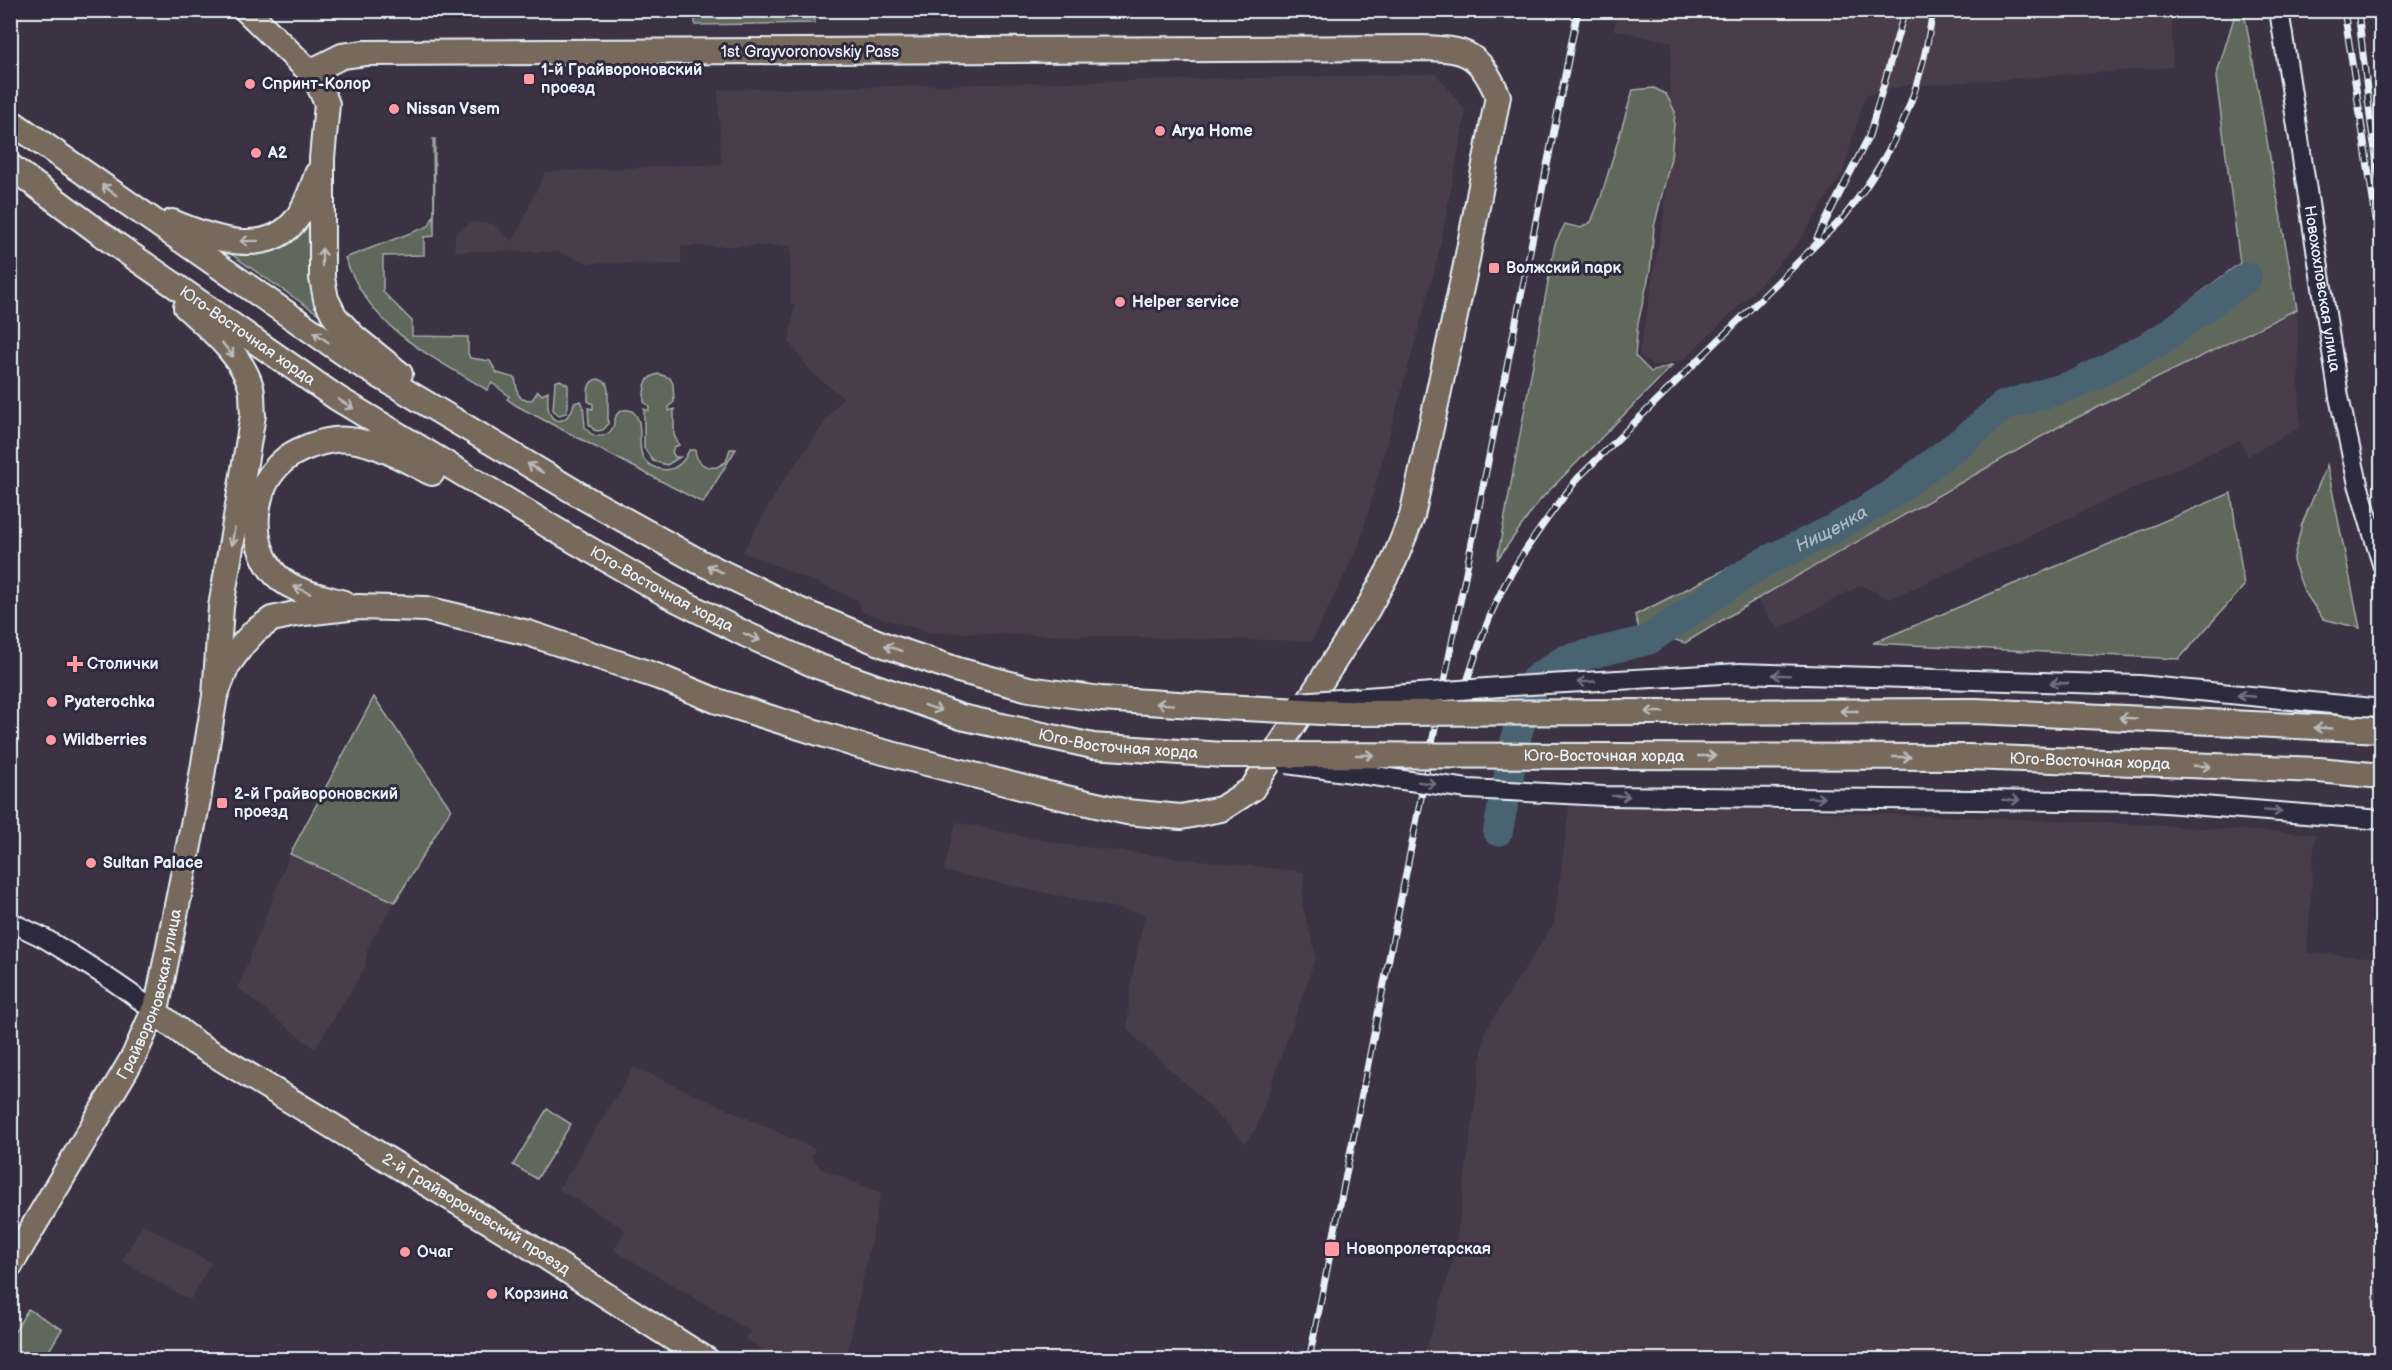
<svg xmlns="http://www.w3.org/2000/svg" width="2392" height="1370" font-family="'Balsamiq Sans',sans-serif">
	<style>
		.built { fill: #4a3e4b }
		.green { fill: #61685b; stroke: #a4acaa; stroke-width: 1.5 }
		.lines { fill: none; stroke-linecap: round; stroke-linejoin: round }
		.river { stroke: #4a6372; stroke-width: 30 }
		.minor-casing { stroke: #e8f1f8; stroke-width: 22 }
		.major-casing { stroke: #e8f1f8; stroke-width: 28 }
		.minor { stroke: #2f2a3d; stroke-width: 18 }
		.major { stroke: #77695c; stroke-width: 24 }
		.rail-casing { stroke: #e8f1f8; stroke-width: 7 }
		.rail { stroke: #2f2a3d; stroke-width: 4.5; stroke-dasharray: 14; stroke-linecap: butt }
		.minor-bridge-casing { stroke: #e8f1f8; stroke-width: 22; stroke-linecap: butt }
		.major-bridge-casing { stroke: #e8f1f8; stroke-width: 28; stroke-linecap: butt }
		.minor-bridge { stroke: #2f2a3d; stroke-width: 18 }
		.major-bridge { stroke: #77695c; stroke-width: 24 }
		.oneway { stroke: #bbbbba }
		.oneway2 { stroke: #70707e }
		.poi-dot { fill: #ff9aa2; stroke: #2f2a3d; stroke-width: 2 }
		.labels { text-anchor: middle; dominant-baseline: central; stroke-width: 6; stroke-linejoin: round; paint-order: stroke }
		.street-label { font-size: 16px; fill: #e8f1f8; stroke: #2f2a3d }
		.poi-label { font-size: 16px; font-weight: bold; fill: #e8f1f8; stroke: #2f2a3d; text-anchor: start }
		.water-label { font-size: 18px; font-style: italic; fill: #a9b8c2; stroke: #2f2a3d }
	</style>
	<rect width="100%" height="100%" fill="#3b3343"/>
	<filter id="ink" filterUnits="userSpaceOnUse"><feTurbulence type="fractalNoise" baseFrequency=".0167" numOctaves="2"/><feDisplacementMap in="SourceGraphic" scale="12" xChannelSelector="R" yChannelSelector="G"/><feConvolveMatrix kernelMatrix="1 2 1 2 8 2 1 2 1" color-interpolation-filters="sRGB"/></filter>
	<g filter="url(#ink)">
		<!-- built -->
		<g class="built">
			<polygon points="1618,10 2175,11 2172,22 2173,67 1922,85 1912,84 1865,95 1842,174 1796,245 1744,301 1683,360 1655,366 1639,355 1664,215 1672,42 1614,30"/>
			<polygon points="1436,74 1466,111 1438,257 1359,545 1312,641 929,632 862,612 858,600 743,552 780,486 843,397 813,374 789,342 795,304 791,305 791,246 681,246 681,264 588,263 559,252 455,251 455,233 472,222 492,224 513,242 545,172 721,164 718,90"/>
			<polygon points="2297,309 2300,427 2248,456 2240,440 1890,599 1861,585 1778,629 1757,599 2060,426"/>
			<polygon points="1570,802 2092,822 2315,834 2307,953 2381,958 2381,1359 1423,1360 1454,1258 1485,1031 1554,923"/>
			<polygon points="956,822 1065,845 1304,872 1302,904 1316,957 1256,1128 1245,1143 1198,1095 1127,1030 1130,988 1145,914 944,871"/>
			<polygon points="290,854 395,902 368,946 365,967 315,1049 238,988"/>
			<polygon points="634,1067 815,1149 811,1157 822,1169 881,1193 846,1359 779,1359 745,1339 750,1331 614,1250 626,1230 559,1189"/>
			<polygon points="143,1224 211,1263 190,1300 122,1261"/>
		</g>
		<!-- green -->
		<g class="green">
			<polygon points="695,11 814,11 815,23 695,25"/>
			<polygon points="2236,11 2244,11 2297,309 2060,426 1757,599 1685,643 1639,629 1635,615 1842,511 2156,326 2240,263 2216,77"/>
			<polygon points="1654,88 1666,94 1675,112 1671,158 1654,227 1650,271 1638,323 1635,356 1651,372 1673,365 1540,500 1497,560 1555,244 1565,224 1581,228 1591,222 1601,197 1633,90"/>
			<path d="M433,139H435L434,236L424,237V255L383,256V292L412,321V336L468,337V353L470,358L490,361L497,373L515,378L518,394L522,399L532,400L538,391L542,395L548,391C548,397 547,405 549,411C554,429 572,419 574,403L581,401L583,405L585,427C591,438 607,440 613,427C615,422 614,417 618,413C622,409 627,409 632,411C650,425 627,457 656,468C662,470 669,470 674,468C682,464 686,458 689,450H695C696,462 705,469 717,467L726,462L730,449H736L703,503L517,406L507,399L509,396L492,383L487,390C425,352 372,330 345,258L429,226L434,214Z"/>
			<polygon points="310,218 327,320 229,253 248,252"/>
			<path d="M659,374L670,378L673,384L674,402L669,406V411L674,409V435L679,445L674,447L672,452L675,457H680L667,465L653,461L644,448V409L649,411V406L644,402C644,389 643,377 659,374Z"/>
			<path d="M598,379L606,382L608,390V424C605,430 600,432 594,430L589,424L588,408L593,409V404L588,401C588,391 587,381 598,379Z"/>
			<polygon points="560,380 568,385 568,407 566,413 559,415 553,410 555,382"/>
			<polygon points="2327,465 2360,628 2323,619 2304,591 2293,561 2302,524"/>
			<polygon points="2231,493 2244,586 2179,659 1873,643"/>
			<polygon points="374,697 451,809 395,902 290,854"/>
			<polygon points="547,1109 571,1124 537,1179 513,1165"/>
			<polygon points="28,1309 62,1329 44,1359 11,1359 11,1338"/>
		</g>
		<g class="lines">
			<!-- river -->
			<path class="river" id="s1" d="M1498,831L1517,733L1536,679L1565,660L1648,640L1760,564L1834,529L1889,496L1965,439L2003,406L2077,384L2159,341L2247,277"/>
			<!-- minor casing -->
			<g class="minor-casing">
				<g id="minor">
					<path id="s2" d="M2279,10L2339,397L2358,484L2382,564"/>
					<polyline points="2139,685 2382,709"/>
					<polyline points="2152,802 2382,820"/>
					<path d="M10,921C21,928 33,932 44,938C82,961 120,984 154,1011"/>
				</g>
			</g>
			<!-- major casing -->
			<g class="major-casing">
				<g id="major">
					<polyline points="246,10 310,72 317,81 327,104 322,158 322,278 326,299 335,317 354,337 400,374"/>
					<polyline points="10,121 358,363 585,498 698,561 799,610 887,646 958,670 1029,689 1101,699 1224,707"/>
					<path id="s3" d="M10,166L108,239L337,398L556,530L668,595L745,634L817,666L961,717L1093,746L1223,755"/>
					<path d="M172,222C210,238 268,260 298,217C307,204 312,189 317,174"/>
					<path d="M344,603C320,596 286,591 271,569C248,536 253,487 283,461C295,450 318,442 334,440C367,436 403,459 432,473"/>
					<path d="M215,696L227,666L243,644L255,631L272,619L295,614L358,607L426,609L528,633L659,677L717,701L860,746L1044,793L1127,812L1181,817L1221,809L1252,789L1367,610L1394,561L1412,516L1466,265L1498,96C1479,52 1466,49 1421,48L365,53L342,56L310,72"/>
					<path id="s4" d="M154,1011L194,1042L515,1237L707,1360"/>
					<path id="s5" d="M10,1266L134,1056L158,1001L198,800L215,696L221,607L253,415C252,406 253,396 251,387C242,355 209,328 186,307"/>
				</g>
			</g>
			<!-- minor -->
			<use href="#minor" class="minor"/>
			<!-- major -->
			<use href="#major" class="major"/>
			<!-- rail casing -->
			<g class="rail-casing">
				<g id="rail">
					<polyline points="2344,10 2382,259"/>
					<polyline points="2358,10 2371,125 2382,195"/>
					<polyline points="1817,238 1869,136 1905,10"/>
					<path d="M1463,694C1476,654 1488,614 1509,577C1529,542 1553,510 1578,478L1844,217C1897,148 1920,97 1933,10"/>
					<polyline points="903,1356 908,1360"/>
					<polyline points="1309,1360 1578,10"/>
				</g>
			</g>
			<!-- rail -->
			<use href="#rail" class="rail"/>
			<!-- minor-bridge casing -->
			<g class="minor-bridge-casing">
				<g id="minor-bridge">
					<polyline points="1299,702 1513,686 1740,673 2139,685"/>
					<polyline points="1287,764 1468,789 1604,796 2152,802"/>
				</g>
			</g>
			<!-- major-bridge casing -->
			<g class="major-bridge-casing">
				<g id="major-bridge">
					<polyline points="1224,707 1341,713 1975,711 2382,730"/>
					<path id="s6" d="M1223,755L1969,757L2319,770L2382,776"/>
				</g>
			</g>
			<!-- minor-bridge -->
			<use href="#minor-bridge" class="minor-bridge"/>
			<!-- major-bridge -->
			<use href="#major-bridge" class="major-bridge"/>
		</g>
		<!-- one-way arrows -->
		<defs><path id="oneway-shaft" d="M-6 0H5M1.5-3L5.5 0L1.5 3" fill="none" stroke-width="1.6" stroke-linecap="round" stroke-linejoin="round" transform="scale(1.5)"/></defs>
		<g class="oneway">
			<use href="#oneway-shaft" transform="translate(109 190) rotate(-145)"/>
			<use href="#oneway-shaft" transform="translate(249 241) rotate(179)"/>
			<use href="#oneway-shaft" transform="translate(322 257) rotate(-90)"/>
			<use href="#oneway-shaft" transform="translate(321 337) rotate(-145)"/>
			<use href="#oneway-shaft" transform="translate(228 350) rotate(51)"/>
			<use href="#oneway-shaft" transform="translate(346 404) rotate(32)"/>
			<use href="#oneway-shaft" transform="translate(535 468) rotate(-149)"/>
			<use href="#oneway-shaft" transform="translate(233 537) rotate(100)"/>
			<use href="#oneway-shaft" transform="translate(715 569) rotate(-154)"/>
			<use href="#oneway-shaft" transform="translate(302 590) rotate(-156)"/>
			<use href="#oneway-shaft" transform="translate(752 637) rotate(24)"/>
			<use href="#oneway-shaft" transform="translate(893 648) rotate(-161)"/>
			<use href="#oneway-shaft" transform="translate(1165 704) rotate(-176)"/>
			<use href="#oneway-shaft" transform="translate(933 708) rotate(19)"/>
			<use href="#oneway-shaft" transform="translate(1849 711) rotate(180)"/>
			<use href="#oneway-shaft" transform="translate(1654 712) rotate(180)"/>
			<use href="#oneway-shaft" transform="translate(2128 718) rotate(-177)"/>
			<use href="#oneway-shaft" transform="translate(2323 728) rotate(-177)"/>
			<use href="#oneway-shaft" transform="translate(1365 755)"/>
			<use href="#oneway-shaft" transform="translate(1707 756)"/>
			<use href="#oneway-shaft" transform="translate(1902 757)"/>
			<use href="#oneway-shaft" transform="translate(2202 766) rotate(2)"/>
		</g>
		<g class="oneway2">
			<use href="#oneway-shaft" transform="translate(1781 675) rotate(-178)"/>
			<use href="#oneway-shaft" transform="translate(1586 682) rotate(177)"/>
			<use href="#oneway-shaft" transform="translate(2059 683) rotate(-178)"/>
			<use href="#oneway-shaft" transform="translate(2246 696) rotate(-175)"/>
			<use href="#oneway-shaft" transform="translate(1427 783) rotate(8)"/>
			<use href="#oneway-shaft" transform="translate(1621 796) rotate(1)"/>
			<use href="#oneway-shaft" transform="translate(1816 798) rotate(1)"/>
			<use href="#oneway-shaft" transform="translate(2011 800) rotate(1)"/>
			<use href="#oneway-shaft" transform="translate(2273 811) rotate(4)"/>
		</g>
	</g>
	<!-- markers -->
	<g class="poi-dot">
		<rect x="523" y="73" width="12" height="12" rx="3"/>
		<circle cx="250" cy="84" r="6"/>
		<circle cx="394" cy="109" r="6"/>
		<circle cx="1160" cy="131" r="6"/>
		<circle cx="256" cy="153" r="6"/>
		<rect x="1488" y="262" width="12" height="12" rx="3"/>
		<circle cx="1120" cy="302" r="6"/>
		<path d="M72 655h6v6h6v6h-6v6h-6v-6h-6v-6h6z"/>
		<circle cx="52" cy="702" r="6"/>
		<circle cx="51" cy="740" r="6"/>
		<rect x="216" y="797" width="12" height="12" rx="3"/>
		<circle cx="91" cy="863" r="6"/>
		<rect x="1324" y="1241" width="16" height="16" rx="3"/>
		<circle cx="405" cy="1252" r="6"/>
		<circle cx="492" cy="1294" r="6"/>
	</g>
	<g class="labels">
		<!-- street labels -->
		<g class="street-label">
			<text x="810" y="52">1st Grayvoronovskiy Pass</text>
			<text stroke="none"><textPath href="#s2" startOffset="282">Новохохловская улица</textPath></text>
			<text stroke="none"><textPath href="#s3" startOffset="292">Юго-Восточная хорда</textPath></text>
			<text stroke="none"><textPath href="#s3" startOffset="778">Юго-Восточная хорда</textPath></text>
			<text stroke="none"><textPath href="#s3" startOffset="1264">Юго-Восточная хорда</textPath></text>
			<text stroke="none"><textPath href="#s6" startOffset="381">Юго-Восточная хорда</textPath></text>
			<text stroke="none"><textPath href="#s6" startOffset="867">Юго-Восточная хорда</textPath></text>
			<text stroke="none"><textPath href="#s5" startOffset="308">Грайвороновская улица</textPath></text>
			<text stroke="none"><textPath href="#s4" startOffset="381">2-й Грайвороновский проезд</textPath></text>
		</g>
		<!-- poi labels -->
		<g class="poi-label">
			<text x="541" y="70">1-й Грайвороновский<tspan x="541" dy="18">проезд</tspan></text>
			<text x="262" y="84">Спринт-Колор</text>
			<text x="406" y="109">Nissan Vsem</text>
			<text x="1172" y="131">Arya Home</text>
			<text x="268" y="153">A2</text>
			<text x="1506" y="268">Волжский парк</text>
			<text x="1132" y="302">Helper service</text>
			<text x="87" y="664">Столички</text>
			<text x="64" y="702">Pyaterochka</text>
			<text x="63" y="740">Wildberries</text>
			<text x="234" y="794">2-й Грайвороновский<tspan x="234" dy="18">проезд</tspan></text>
			<text x="103" y="863">Sultan Palace</text>
			<text x="1346" y="1249">Новопролетарская</text>
			<text x="417" y="1252">Очаг</text>
			<text x="504" y="1294">Корзина</text>
		</g>
		<!-- water labels -->
		<g class="water-label">
			<text stroke="none"><textPath href="#s1" startOffset="492">Нищенка</textPath></text>
		</g>
	</g>
	<!-- margin -->
	<rect width="2392" height="1370" fill="none" stroke="#2f2a3d" stroke-width="36"/>
	<rect x="18" y="18" width="2356" height="1334" fill="none" stroke="#e8f1f8" stroke-width="2" filter="url(#ink)"/>
</svg>
